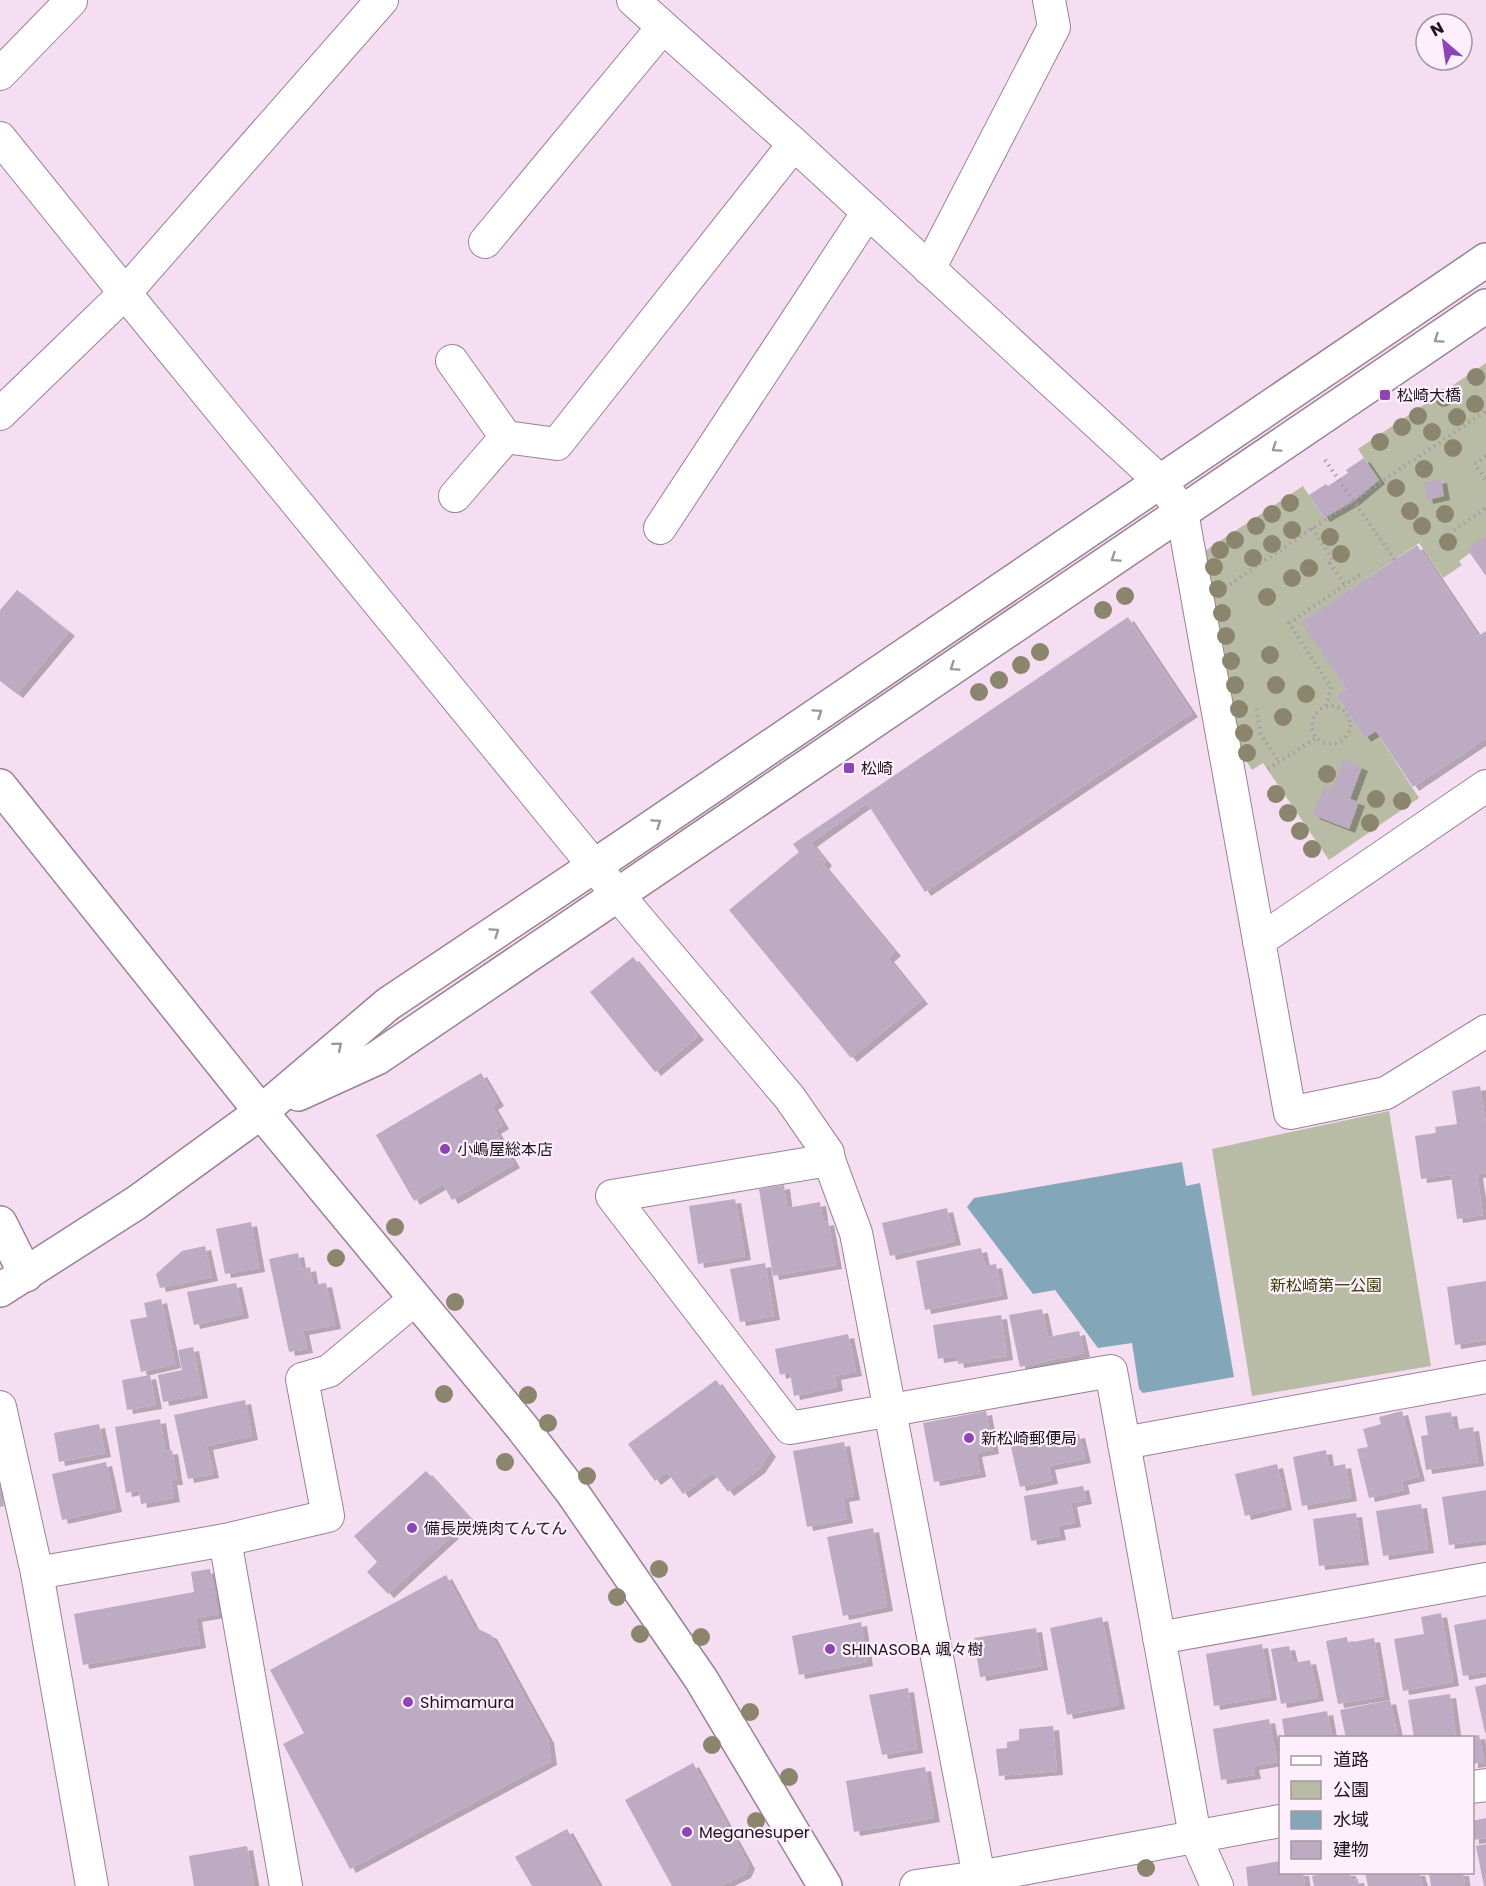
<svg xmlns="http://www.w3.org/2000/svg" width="1486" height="1886" font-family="Poppins,'Noto Sans JP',sans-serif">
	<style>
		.green { fill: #b8bca4 }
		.water { fill: #83a7b8 }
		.building { fill: #bcabc2; filter: url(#shadow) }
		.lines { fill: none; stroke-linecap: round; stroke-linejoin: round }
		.minor-casing { stroke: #988395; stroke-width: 34 }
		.tertiary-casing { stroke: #988395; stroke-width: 36 }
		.path { stroke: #aa99a8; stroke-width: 4; stroke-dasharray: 1.5 4.5; stroke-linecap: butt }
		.minor { stroke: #fff; stroke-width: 32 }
		.tertiary { stroke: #fff; stroke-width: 33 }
		.tree { fill: #8c856d }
		.oneway { stroke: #9a9699 }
		.poi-dot { fill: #8c44b7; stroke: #fdeffb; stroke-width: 2 }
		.labels { text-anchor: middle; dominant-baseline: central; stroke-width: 4.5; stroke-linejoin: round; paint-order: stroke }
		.poi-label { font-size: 16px; fill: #1e161d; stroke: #fdeffb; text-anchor: start }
		.park-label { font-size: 16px; fill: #373d01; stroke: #fdeffb }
	</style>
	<defs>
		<filter id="shadow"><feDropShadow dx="6" dy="4" stdDeviation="0" flood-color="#0004"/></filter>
	</defs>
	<rect width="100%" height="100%" fill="#f5def2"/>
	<!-- green -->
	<g class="green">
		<polygon points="1486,363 1486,536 1470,553 1459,561 1462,565 1443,578 1419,543 1302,622 1346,689 1336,695 1365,738 1376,731 1419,798 1329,860 1263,763 1252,770 1241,753 1205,551 1303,486 1324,518 1379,480 1358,449"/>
		<polygon points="1389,1111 1431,1366 1252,1396 1212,1149"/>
	</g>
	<!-- water -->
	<polygon class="water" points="1182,1162 1186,1186 1200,1183 1234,1377 1143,1393 1139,1389 1132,1343 1098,1348 1055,1290 1033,1294 967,1207 974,1198"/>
	<!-- building -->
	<g class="building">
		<polygon points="1364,458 1379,480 1354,501 1324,518 1309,495 1326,484 1328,486 1348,473 1346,470"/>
		<polygon points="1441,479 1444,496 1427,500 1424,483"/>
		<polygon points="1486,536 1486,576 1467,549"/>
		<polygon points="1417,545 1478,636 1486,631 1486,738 1413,787 1376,731 1365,738 1336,695 1346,689 1301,622"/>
		<polygon points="17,590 69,632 17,694 0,681 0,610"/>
		<polygon points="1128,617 1192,713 925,892 867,803 811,843 826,862 823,865 895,952 888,958 922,1000 851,1058 729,910 799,852 793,844"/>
		<polygon points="1344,759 1362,767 1350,799 1359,802 1349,829 1313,815 1324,787 1332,790"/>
		<polygon points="633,957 698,1036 655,1072 590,992"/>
		<polygon points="481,1073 498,1102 492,1106 503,1125 495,1130 514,1164 452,1200 443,1184 414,1201 376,1135"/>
		<polygon points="1480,1086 1486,1124 1486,1173 1477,1174 1483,1215 1457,1219 1451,1175 1421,1179 1415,1136 1436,1133 1435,1127 1457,1124 1452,1091"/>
		<polygon points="784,1185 787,1208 820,1202 823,1222 828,1221 836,1265 773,1276 759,1189"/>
		<polygon points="735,1199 745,1256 698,1264 689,1206"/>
		<polygon points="947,1208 955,1241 890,1256 882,1223"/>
		<polygon points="251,1222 259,1268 225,1274 216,1229"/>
		<polygon points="205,1246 212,1277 160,1288 156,1274 182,1251"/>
		<polygon points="981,1248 985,1266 996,1264 1002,1295 925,1310 916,1261"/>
		<polygon points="298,1253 301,1269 310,1267 313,1285 326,1283 335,1325 303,1331 307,1349 289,1352 269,1259"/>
		<polygon points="765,1263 774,1316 740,1322 730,1269"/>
		<polygon points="1486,1281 1486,1340 1455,1345 1447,1287"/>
		<polygon points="236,1283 243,1314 194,1325 187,1292"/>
		<polygon points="161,1299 175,1364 141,1372 130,1320 147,1317 144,1303"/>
		<polygon points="1042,1309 1048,1337 1079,1331 1084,1353 1020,1367 1009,1315"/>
		<polygon points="1001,1315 1007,1356 958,1364 957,1356 938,1359 933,1325"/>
		<polygon points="848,1334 856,1372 835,1376 837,1387 794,1396 790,1372 780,1375 775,1349"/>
		<polygon points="193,1347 202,1394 163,1402 158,1375 182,1370 178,1350"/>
		<polygon points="150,1375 156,1405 127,1410 122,1380"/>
		<polygon points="716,1380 770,1453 759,1469 728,1492 713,1472 683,1494 667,1472 655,1481 628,1444"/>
		<polygon points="245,1400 252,1436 207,1446 213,1474 188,1479 174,1415"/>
		<polygon points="986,1411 993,1450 976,1453 980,1473 934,1482 923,1423"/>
		<polygon points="1402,1411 1419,1477 1402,1481 1404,1490 1369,1498 1357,1449 1368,1447 1363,1429 1381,1424 1379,1417"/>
		<polygon points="1451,1412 1454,1430 1473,1427 1478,1462 1426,1470 1421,1436 1428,1435 1425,1416"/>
		<polygon points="160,1419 165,1451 172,1450 177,1481 171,1481 174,1498 141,1504 139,1490 126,1493 115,1427"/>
		<polygon points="99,1424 105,1453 59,1462 54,1433"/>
		<polygon points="1079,1434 1085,1459 1049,1466 1052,1480 1020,1487 1011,1447"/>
		<polygon points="844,1442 854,1496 843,1498 847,1519 807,1527 793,1451"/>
		<polygon points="1326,1450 1329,1467 1345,1464 1351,1497 1302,1506 1293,1457"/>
		<polygon points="106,1462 116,1508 62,1520 52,1474"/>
		<polygon points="1277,1464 1286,1506 1245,1516 1235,1474"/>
		<polygon points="426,1471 470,1519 388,1594 367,1572 377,1562 354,1536"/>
		<polygon points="2,1486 4,1506 0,1507 0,1487"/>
		<polygon points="1083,1486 1086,1500 1071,1503 1075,1523 1058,1526 1060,1536 1031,1541 1024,1496"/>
		<polygon points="1486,1490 1486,1540 1449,1545 1442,1497"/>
		<polygon points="1421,1504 1428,1549 1383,1556 1376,1511"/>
		<polygon points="1356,1513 1363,1561 1319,1566 1313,1519"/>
		<polygon points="873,1528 887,1607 843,1616 827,1537"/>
		<polygon points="210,1569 218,1614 196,1618 200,1644 83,1665 74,1614 194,1592 191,1572"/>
		<polygon points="446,1575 474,1627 491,1635 548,1739 551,1761 350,1869 283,1744 304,1733 270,1670"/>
		<polygon points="1441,1613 1453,1682 1403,1691 1394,1639 1424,1634 1421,1617"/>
		<polygon points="1102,1617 1119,1705 1067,1715 1050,1628"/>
		<polygon points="1486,1619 1486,1672 1463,1676 1454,1625"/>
		<polygon points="861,1622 867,1662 799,1675 792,1636"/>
		<polygon points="1036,1628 1042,1666 980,1677 974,1638"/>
		<polygon points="1347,1637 1348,1643 1374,1638 1384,1696 1338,1704 1326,1641"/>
		<polygon points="1262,1644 1271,1696 1214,1706 1206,1654"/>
		<polygon points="1289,1646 1293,1663 1310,1660 1318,1697 1281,1704 1271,1649"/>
		<polygon points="1486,1684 1486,1732 1485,1733 1475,1687"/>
		<polygon points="908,1688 917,1749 882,1755 869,1695"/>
		<polygon points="1450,1694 1456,1738 1414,1738 1408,1700"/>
		<polygon points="1390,1700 1398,1738 1346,1738 1340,1710"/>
		<polygon points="1327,1711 1332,1738 1285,1738 1282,1719"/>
		<polygon points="1269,1719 1277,1762 1253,1766 1255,1775 1221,1780 1213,1729"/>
		<polygon points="1053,1726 1057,1771 999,1776 996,1749 1007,1748 1007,1742 1019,1740 1019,1729"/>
		<polygon points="1479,1735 1484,1762 1472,1764 1472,1736"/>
		<polygon points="693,1763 749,1865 745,1874 720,1886 672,1886 625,1800"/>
		<polygon points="925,1767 934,1818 854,1832 846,1781"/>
		<polygon points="1486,1818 1486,1838 1473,1840 1472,1821"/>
		<polygon points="567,1829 599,1886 532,1886 515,1857"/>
		<polygon points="1486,1844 1486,1886 1484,1886 1476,1846"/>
		<polygon points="247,1846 254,1886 194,1886 189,1856"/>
		<polygon points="1280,1861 1280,1872 1303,1872 1305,1886 1248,1886 1246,1867"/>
		<polygon points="1332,1872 1350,1872 1351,1880 1358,1879 1359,1886 1314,1886 1312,1876"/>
		<polygon points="1365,1872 1419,1872 1423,1886 1368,1886"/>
		<polygon points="1429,1872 1463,1872 1465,1886 1431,1886"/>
	</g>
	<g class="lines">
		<!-- minor casing -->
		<g class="minor-casing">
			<g id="minor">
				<polyline points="633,0 794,144 1160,481 1182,512 1290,1113 1386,1093 1486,1031"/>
				<polyline points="0,74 71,1"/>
				<polyline points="0,138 125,293 618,895 790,1098 828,1153 829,1160 856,1233 979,1877"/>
				<polyline points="485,242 663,27"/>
				<polyline points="929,269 1054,27 1049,0"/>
				<polyline points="452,361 506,437"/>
				<polyline points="0,414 125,293 382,0"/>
				<polyline points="455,496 506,437 557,444 794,144"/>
				<polyline points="660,528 868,212"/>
				<polyline points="1259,941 1486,786"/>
				<polyline points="829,1160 612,1196 790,1428 1111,1371 1124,1443"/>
				<polyline points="0,1407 37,1573 92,1886"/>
				<polyline points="225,1540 286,1886"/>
				<polyline points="37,1573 225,1540 328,1516 302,1379 329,1371 415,1299"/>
				<polyline points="1159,1638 1486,1579"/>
				<polyline points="1472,1787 1486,1785"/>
				<polyline points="916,1886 979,1877 1280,1821"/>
				<polyline points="1217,1886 1195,1836 1124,1443 1486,1377"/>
			</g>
		</g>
		<!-- tertiary casing -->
		<g class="tertiary-casing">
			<g id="tertiary">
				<polyline points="0,786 261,1112 521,1426 572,1492 701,1679 825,1886"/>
				<polyline points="298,1094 377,1058 1486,306"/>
				<polyline points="0,1223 26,1275"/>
				<polyline points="0,1290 136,1203 261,1112 388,1004 624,846 1486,260"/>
			</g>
		</g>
		<!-- path -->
		<g class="path">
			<polyline points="1486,456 1475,464 1486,480"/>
			<polyline points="1325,460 1395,560"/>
			<polyline points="1312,528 1333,560 1330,563 1345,585"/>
			<polyline points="1454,530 1486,508"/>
			<polyline points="1230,584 1486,411"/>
			<circle cx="1331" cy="725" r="19"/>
			<polyline points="1326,706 1331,687 1289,623 1361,574"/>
			<polyline points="1256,709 1261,734 1279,762"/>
			<polyline points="1268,769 1316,738"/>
		</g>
		<!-- minor -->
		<use href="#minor" class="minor"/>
		<!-- tertiary -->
		<use href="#tertiary" class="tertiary"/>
	</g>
	<!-- trees -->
	<g class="tree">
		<circle cx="1476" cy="377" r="9"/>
		<circle cx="1444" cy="398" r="9"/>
		<circle cx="1475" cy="404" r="9"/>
		<circle cx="1418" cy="416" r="9"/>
		<circle cx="1457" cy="417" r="9"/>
		<circle cx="1402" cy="427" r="9"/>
		<circle cx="1432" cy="432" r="9"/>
		<circle cx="1380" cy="442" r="9"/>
		<circle cx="1453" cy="448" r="9"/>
		<circle cx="1424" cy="469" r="9"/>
		<circle cx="1396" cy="488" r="9"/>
		<circle cx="1290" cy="503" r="9"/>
		<circle cx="1410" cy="511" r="9"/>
		<circle cx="1272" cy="514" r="9"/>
		<circle cx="1445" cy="514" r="9"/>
		<circle cx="1256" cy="526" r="9"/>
		<circle cx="1422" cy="526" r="9"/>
		<circle cx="1292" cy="530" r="9"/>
		<circle cx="1330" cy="537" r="9"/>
		<circle cx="1235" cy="540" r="9"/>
		<circle cx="1448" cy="542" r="9"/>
		<circle cx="1272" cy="544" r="9"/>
		<circle cx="1220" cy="550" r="9"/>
		<circle cx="1341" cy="554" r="9"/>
		<circle cx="1253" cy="558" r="9"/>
		<circle cx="1214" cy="567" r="9"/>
		<circle cx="1309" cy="568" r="9"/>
		<circle cx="1292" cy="578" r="9"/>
		<circle cx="1218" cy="589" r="9"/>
		<circle cx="1125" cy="596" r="9"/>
		<circle cx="1267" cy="597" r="9"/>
		<circle cx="1103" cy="610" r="9"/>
		<circle cx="1222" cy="613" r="9"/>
		<circle cx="1226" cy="636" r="9"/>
		<circle cx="1040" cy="652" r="9"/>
		<circle cx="1270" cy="655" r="9"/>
		<circle cx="1231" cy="661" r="9"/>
		<circle cx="1021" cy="665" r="9"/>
		<circle cx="999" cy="680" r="9"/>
		<circle cx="1235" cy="685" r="9"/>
		<circle cx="1276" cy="685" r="9"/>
		<circle cx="979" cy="692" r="9"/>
		<circle cx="1306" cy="694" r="9"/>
		<circle cx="1239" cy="709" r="9"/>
		<circle cx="1283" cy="717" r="9"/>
		<circle cx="1244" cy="733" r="9"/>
		<circle cx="1247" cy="753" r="9"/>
		<circle cx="1327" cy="774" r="9"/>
		<circle cx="1276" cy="794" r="9"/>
		<circle cx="1376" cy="799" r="9"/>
		<circle cx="1402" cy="801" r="9"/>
		<circle cx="1288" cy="813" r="9"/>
		<circle cx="1370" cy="823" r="9"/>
		<circle cx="1300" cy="831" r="9"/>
		<circle cx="1312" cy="849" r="9"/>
		<circle cx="395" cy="1227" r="9"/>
		<circle cx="336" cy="1258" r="9"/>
		<circle cx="455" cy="1302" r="9"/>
		<circle cx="444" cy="1394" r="9"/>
		<circle cx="528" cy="1395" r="9"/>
		<circle cx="548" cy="1423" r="9"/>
		<circle cx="505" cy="1462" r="9"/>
		<circle cx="587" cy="1476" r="9"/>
		<circle cx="659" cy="1569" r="9"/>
		<circle cx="617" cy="1597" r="9"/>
		<circle cx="640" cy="1634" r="9"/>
		<circle cx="701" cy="1637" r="9"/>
		<circle cx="750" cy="1712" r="9"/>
		<circle cx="712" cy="1745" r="9"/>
		<circle cx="789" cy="1777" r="9"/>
		<circle cx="756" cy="1821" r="9"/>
		<circle cx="1146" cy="1868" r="9"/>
	</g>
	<!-- one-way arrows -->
	<defs><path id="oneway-chevron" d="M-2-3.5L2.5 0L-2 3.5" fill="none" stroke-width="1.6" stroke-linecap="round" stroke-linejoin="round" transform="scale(1.5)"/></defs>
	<g class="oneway">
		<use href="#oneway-chevron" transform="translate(1438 339) rotate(146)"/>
		<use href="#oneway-chevron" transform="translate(1276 448) rotate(146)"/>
		<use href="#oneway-chevron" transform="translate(1115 558) rotate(146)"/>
		<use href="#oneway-chevron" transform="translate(954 667) rotate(146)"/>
		<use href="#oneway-chevron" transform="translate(818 713) rotate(-34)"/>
		<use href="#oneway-chevron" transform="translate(657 823) rotate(-34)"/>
		<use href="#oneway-chevron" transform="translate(495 932) rotate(-34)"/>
		<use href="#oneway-chevron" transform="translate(338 1046) rotate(-40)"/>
	</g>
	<!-- markers -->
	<g class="poi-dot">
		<rect x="1379" y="389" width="12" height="12" rx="3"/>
		<rect x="843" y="762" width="12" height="12" rx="3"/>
		<circle cx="445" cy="1149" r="6"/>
		<circle cx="969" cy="1438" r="6"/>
		<circle cx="412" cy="1528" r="6"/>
		<circle cx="830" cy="1649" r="6"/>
		<circle cx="408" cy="1702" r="6"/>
		<circle cx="687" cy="1832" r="6"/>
	</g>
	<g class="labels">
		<!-- poi labels -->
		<g class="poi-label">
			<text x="1397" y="395">松崎大橋</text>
			<text x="861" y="768">松崎</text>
			<text x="457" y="1149">小嶋屋総本店</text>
			<text x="981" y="1438">新松崎郵便局</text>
			<text x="424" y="1528">備長炭焼肉てんてん</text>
			<text x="842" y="1649">SHINASOBA 颯々樹</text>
			<text x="420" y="1702">Shimamura</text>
			<text x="699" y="1832">Meganesuper</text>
		</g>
		<!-- park labels -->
		<g class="park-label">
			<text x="1326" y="1285">新松崎第一公園</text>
		</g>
	</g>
	<!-- legend -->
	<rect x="1279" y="1736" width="195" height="138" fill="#fdeffb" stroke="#a498a2" stroke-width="1.5"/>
	<rect x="1291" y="1756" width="30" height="9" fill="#ffffff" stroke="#a498a2" stroke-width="1.5"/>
	<text x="1333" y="1766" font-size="18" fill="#1e161d">道路</text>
	<rect x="1291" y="1781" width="30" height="18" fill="#b8bca4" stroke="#a498a2" stroke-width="1.5"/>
	<text x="1333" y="1796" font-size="18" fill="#1e161d">公園</text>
	<rect x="1291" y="1811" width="30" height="18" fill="#83a7b8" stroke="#a498a2" stroke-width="1.5"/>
	<text x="1333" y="1826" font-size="18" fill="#1e161d">水域</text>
	<rect x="1291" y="1841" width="30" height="18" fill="#bcabc2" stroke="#a498a2" stroke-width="1.5"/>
	<text x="1333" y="1856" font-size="18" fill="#1e161d">建物</text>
	<!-- north arrow -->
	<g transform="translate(1444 42) rotate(331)"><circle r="28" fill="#fdeffb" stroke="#a498a2" stroke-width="1.5"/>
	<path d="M0-4.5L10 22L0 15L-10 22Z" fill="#8c44b7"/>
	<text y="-9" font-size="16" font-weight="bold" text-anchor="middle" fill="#1e161d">N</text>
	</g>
</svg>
